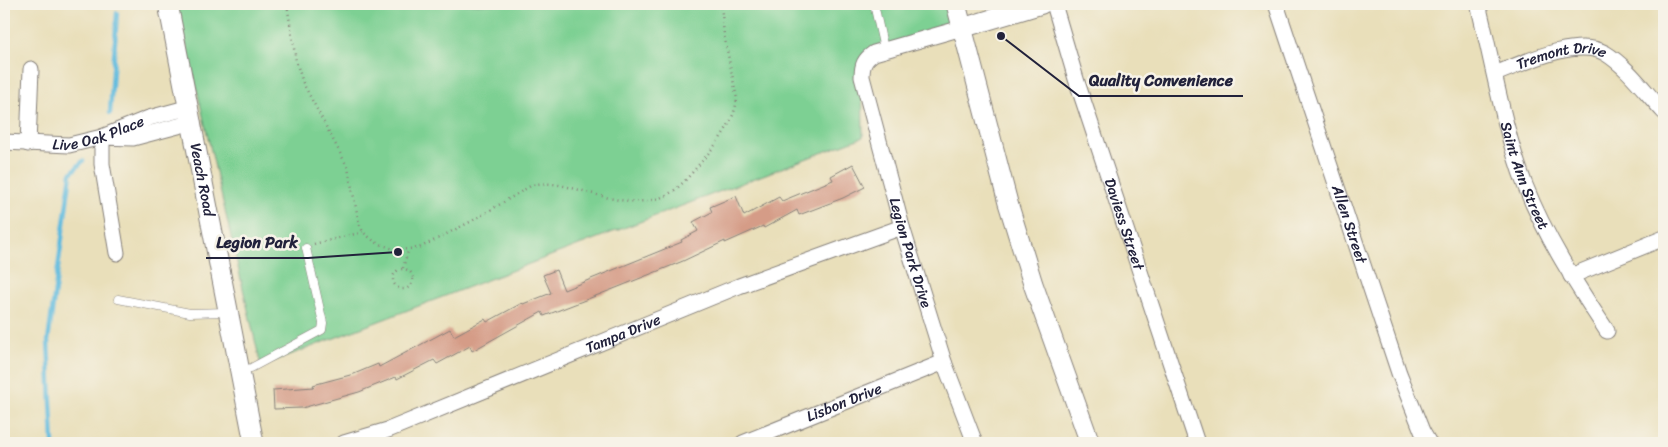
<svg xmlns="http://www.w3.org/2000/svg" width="1668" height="447" font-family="Sriracha,sans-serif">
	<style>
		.green { fill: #7dd093; stroke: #507967 }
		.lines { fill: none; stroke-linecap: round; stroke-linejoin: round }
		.stream { stroke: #60bbde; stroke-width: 4.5 }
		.building { fill: #d59c87 }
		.service-casing { stroke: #86807a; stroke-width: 9 }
		.minor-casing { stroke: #86807a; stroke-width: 17 }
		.tertiary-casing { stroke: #86807a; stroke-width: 21 }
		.path { stroke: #86807a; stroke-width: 2.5; stroke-dasharray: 1 4; stroke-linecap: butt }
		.service { stroke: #fff; stroke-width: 8 }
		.minor { stroke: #fff; stroke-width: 15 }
		.tertiary { stroke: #fff; stroke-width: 19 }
		.labels { text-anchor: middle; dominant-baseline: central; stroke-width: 5; stroke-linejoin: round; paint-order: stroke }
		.street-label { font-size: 15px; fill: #22223b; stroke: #f7f3e8 }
		.leader { fill: none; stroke: #22223b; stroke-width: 2 }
		.callout-dot { fill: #22223b; stroke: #f7f3e8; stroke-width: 2 }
		.callout-label { font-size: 16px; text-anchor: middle; font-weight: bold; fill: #22223b; stroke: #f7f3e8; stroke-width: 5; stroke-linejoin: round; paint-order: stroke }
	</style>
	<rect width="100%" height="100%" fill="#f7f3e8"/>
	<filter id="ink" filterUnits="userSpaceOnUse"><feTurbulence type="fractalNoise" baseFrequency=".02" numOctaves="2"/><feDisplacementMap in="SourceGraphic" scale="10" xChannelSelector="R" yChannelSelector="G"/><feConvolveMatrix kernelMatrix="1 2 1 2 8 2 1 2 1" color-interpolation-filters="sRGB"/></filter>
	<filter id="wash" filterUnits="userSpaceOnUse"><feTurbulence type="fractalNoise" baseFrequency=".0096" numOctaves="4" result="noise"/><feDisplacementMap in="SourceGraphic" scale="20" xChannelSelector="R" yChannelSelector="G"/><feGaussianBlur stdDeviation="1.12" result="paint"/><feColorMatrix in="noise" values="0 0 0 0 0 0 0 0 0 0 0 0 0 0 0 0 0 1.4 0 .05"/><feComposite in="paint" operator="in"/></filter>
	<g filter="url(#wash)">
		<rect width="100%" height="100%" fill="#e9dfba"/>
		<!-- green -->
		<polygon class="green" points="177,4 956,4 962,28 862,66 863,137 261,366"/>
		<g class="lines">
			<!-- stream -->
			<g class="stream">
				<polyline points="110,113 117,13"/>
				<polyline points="53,443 48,341 71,173 83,161"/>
			</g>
		</g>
		<g id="blocks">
			<!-- building -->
			<polygon class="building" points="853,164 865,187 843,198 799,215 797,210 764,228 763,226 725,243 725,241 683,261 616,288 544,316 542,312 472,351 470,346 437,364 434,360 397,379 396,377 359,392 302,408 274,409 273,390 314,387 313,385 354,374 378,364 379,367 450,329 454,336 485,319 487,322 522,303 523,304 551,293 543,275 556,270 564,290 682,242 681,240 698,231 693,222 712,212 710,207 736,196 744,216 779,197 782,201 833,180 831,176"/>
		</g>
	</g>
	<g filter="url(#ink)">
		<use href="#blocks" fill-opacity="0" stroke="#86807a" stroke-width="1"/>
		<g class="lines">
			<!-- service casing -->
			<g class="service-casing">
				<g id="service">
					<polyline points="874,4 884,49"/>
					<polyline points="118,299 190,313 227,312"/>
					<polyline points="240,371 251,368 322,330 323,323 306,248"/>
				</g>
			</g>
			<!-- minor casing -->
			<g class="minor-casing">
				<g id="minor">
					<path id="s1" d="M1054,4L1076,79L1197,443"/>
					<path id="s2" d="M1276,4L1399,373L1422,431L1429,443"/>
					<path id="s3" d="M1478,4C1493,64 1503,127 1525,185C1546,238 1576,284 1607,331"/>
					<path id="s4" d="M962,28L874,53C864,60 862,65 862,77L902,227L944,362L975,443"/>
					<path id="s5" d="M1495,74C1523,63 1577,37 1605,53C1628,67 1646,93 1664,112"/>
					<path id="s6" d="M4,142L69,145L102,137L149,118L190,107"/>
					<polyline points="28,144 31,69"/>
					<polyline points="117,253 102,164 102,137 133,138 193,122"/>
					<polyline points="1571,276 1664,238"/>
					<path id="s7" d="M344,443L388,430L739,286L902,227"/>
					<path id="s8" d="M743,443L944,362"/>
				</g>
			</g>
			<!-- tertiary casing -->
			<g class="tertiary-casing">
				<g id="tertiary">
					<path id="s9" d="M168,4L254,443"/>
					<polyline points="956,4 1008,203 1033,284 1090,443"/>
					<polyline points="962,28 1042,4"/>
				</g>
			</g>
			<!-- path -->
			<g class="path">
				<path d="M287,4L296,61L303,83L348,168L359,223L363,232L375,242L396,250L419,248L472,221L532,185C548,181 564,186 580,190C611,199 648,211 676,189C686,181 694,170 702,161C718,142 734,123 737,99L724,35L721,4"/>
				<polyline points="314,244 363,232"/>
				<polyline points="403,268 408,251"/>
				<circle cx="403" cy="279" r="10"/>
			</g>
			<!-- service -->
			<use href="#service" class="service"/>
			<!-- minor -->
			<use href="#minor" class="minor"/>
			<!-- tertiary -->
			<use href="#tertiary" class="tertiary"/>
		</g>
	</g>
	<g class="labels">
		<!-- street labels -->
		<g class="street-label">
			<text stroke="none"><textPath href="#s5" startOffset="70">Tremont Drive</textPath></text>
			<text stroke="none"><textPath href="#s6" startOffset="96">Live Oak Place</textPath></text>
			<text stroke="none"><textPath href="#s3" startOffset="178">Saint Ann Street</textPath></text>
			<text stroke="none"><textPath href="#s9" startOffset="179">Veach Road</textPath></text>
			<text stroke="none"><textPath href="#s1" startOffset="231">Daviess Street</textPath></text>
			<text stroke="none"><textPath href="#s2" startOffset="232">Allen Street</textPath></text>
			<text stroke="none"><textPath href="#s4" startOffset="302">Legion Park Drive</textPath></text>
			<text stroke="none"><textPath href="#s7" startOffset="300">Tampa Drive</textPath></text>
			<text stroke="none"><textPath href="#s8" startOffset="109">Lisbon Drive</textPath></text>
		</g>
	</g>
	<!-- callouts -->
	<path class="leader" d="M1001 36L1079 96H1243M398 252L308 258H206"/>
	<g class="callout-dot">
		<circle cx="1001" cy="36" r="5"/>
		<circle cx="398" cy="252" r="5"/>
	</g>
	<g class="callout-label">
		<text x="1161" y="86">Quality Convenience</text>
		<text x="257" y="248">Legion Park</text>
	</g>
	<!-- margin -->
	<rect width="1668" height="447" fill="none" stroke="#f7f3e8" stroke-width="20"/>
</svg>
